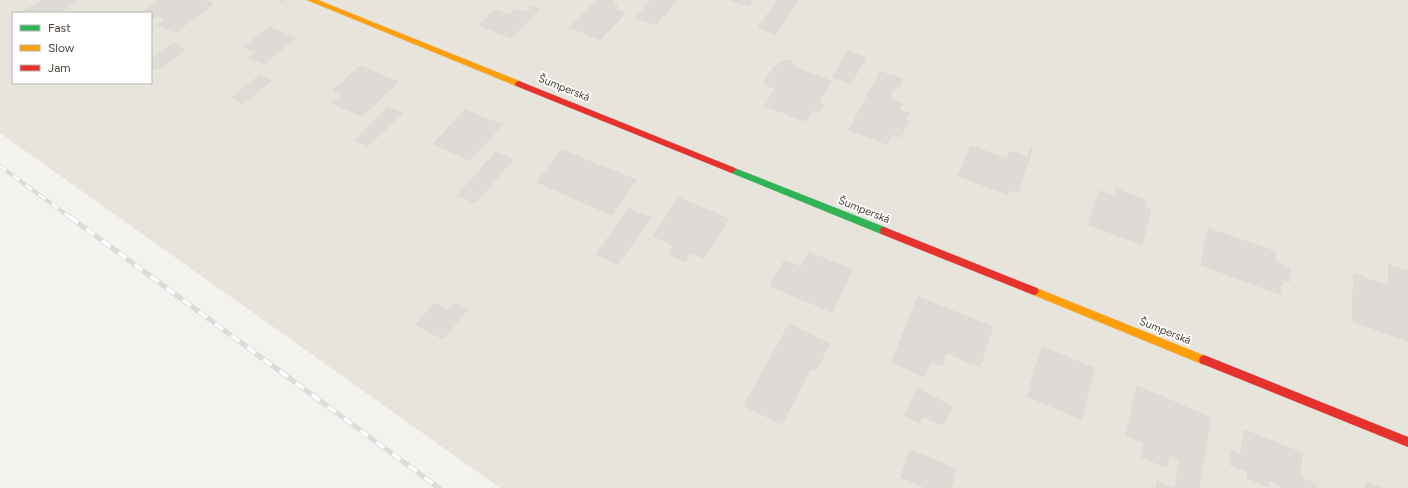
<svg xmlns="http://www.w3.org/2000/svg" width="1408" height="488" font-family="Figtree,sans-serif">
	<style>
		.residential { fill: #e7e4dc; fill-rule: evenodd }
		.building { fill: #dedbd6; stroke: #dcd9d4 }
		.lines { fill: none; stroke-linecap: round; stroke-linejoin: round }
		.fast-casing { stroke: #d3cfc5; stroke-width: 1 }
		.slow-casing { stroke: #d3cfc5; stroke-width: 1 }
		.jam-casing { stroke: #d3cfc5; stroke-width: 1 }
		.path { stroke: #d3d2cc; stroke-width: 2; stroke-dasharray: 2 2; stroke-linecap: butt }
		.fast { fill: #30b455; fill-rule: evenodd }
		.slow { fill: #ff9f0a; fill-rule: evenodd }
		.jam { fill: #e5322d; fill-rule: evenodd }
		.rail-far1-casing { stroke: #dbdbda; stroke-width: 4 }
		.rail-casing { stroke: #dbdbda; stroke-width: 5 }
		.rail-far1 { stroke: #fff; stroke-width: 2.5; stroke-dasharray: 8; stroke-linecap: butt }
		.rail { stroke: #fff; stroke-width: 3.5; stroke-dasharray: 10; stroke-linecap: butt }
		.labels { text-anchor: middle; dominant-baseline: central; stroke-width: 3.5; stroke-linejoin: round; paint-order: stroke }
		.street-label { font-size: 11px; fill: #4b4439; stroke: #fff }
	</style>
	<rect width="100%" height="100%" fill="#f4f2ee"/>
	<!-- residential -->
	<path class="residential" d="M0,0H1408V488H500L0,133ZM13,13H151V83H13Z"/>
	<!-- building -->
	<g class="building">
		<polygon points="42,0 78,0 58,13 21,13"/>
		<polygon points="159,0 203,0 213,4 176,32 157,25 165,19 158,15 151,20 151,13 141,13"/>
		<polygon points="599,0 615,0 612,3 618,6 615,9 625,13 600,40 570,27 595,2 597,2"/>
		<polygon points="651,0 677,0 656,25 636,17"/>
		<polygon points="731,0 753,0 749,6"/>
		<polygon points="778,0 799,0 775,34 758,27"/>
		<polygon points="532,6 539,9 511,38 479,25 495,10 509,15 515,9 525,13"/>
		<polygon points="269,27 295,38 264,64 249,58 256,53 244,47"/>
		<polygon points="173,43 184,50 159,70 151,66 151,59"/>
		<polygon points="848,51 866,58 851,83 833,77"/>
		<polygon points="791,60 796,69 782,89 765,85 765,81 774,67 778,66 780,63"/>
		<polygon points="360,66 398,82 362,116 332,103 342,95 333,91"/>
		<polygon points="795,68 831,81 818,103 824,105 819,112 813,110 806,121 765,106 776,88 782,89"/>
		<polygon points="880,72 902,79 898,89 894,88 889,99 902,103 899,110 909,113 906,120 908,121 901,137 892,134 887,144 849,130"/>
		<polygon points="260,75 271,81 242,104 232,97"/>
		<polygon points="388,107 402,113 368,146 355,140"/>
		<polygon points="465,110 502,125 470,160 433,144"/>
		<polygon points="971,146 1007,159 1010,151 1027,157 1031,148 1032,149 1017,193 1008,190 1007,194 958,176"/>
		<polygon points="562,150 601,166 576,199 537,182"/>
		<polygon points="496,152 513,160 475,203 458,195"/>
		<polygon points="601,166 636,180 612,215 576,199"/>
		<polygon points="1116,189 1146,200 1145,207 1151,209 1142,244 1089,225 1099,191 1115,196"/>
		<polygon points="679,198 729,219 704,258 692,253 685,262 668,254 674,245 653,236"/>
		<polygon points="629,209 651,218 618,264 596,254"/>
		<polygon points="1208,228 1276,252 1275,262 1290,268 1289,282 1282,279 1280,294 1201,265"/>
		<polygon points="809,252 852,270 832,312 770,286 784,261 801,267"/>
		<polygon points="1389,265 1408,271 1408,341 1352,321 1354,274 1388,286"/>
		<polygon points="918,297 993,327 980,366 971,362 970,363 946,352 942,366 930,361 925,377 892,362"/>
		<polygon points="434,303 449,311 455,303 468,309 443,339 416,325"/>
		<polygon points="789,324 829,344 817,369 810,369 782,424 744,406"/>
		<polygon points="1042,347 1094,368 1081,419 1027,396"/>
		<polygon points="1137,386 1211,418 1199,488 1175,488 1180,459 1169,454 1167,467 1141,457 1144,443 1126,436"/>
		<polygon points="917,388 952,407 943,425 922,416 920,423 905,415"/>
		<polygon points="1244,430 1302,453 1300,477 1317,485 1317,488 1283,488 1269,480 1268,487 1247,478 1248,472 1229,464 1231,450 1241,454"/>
		<polygon points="910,450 956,469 951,488 926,488 901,477"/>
		<polygon points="1157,481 1173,488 1156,488"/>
		<polygon points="1366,482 1382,488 1365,488"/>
	</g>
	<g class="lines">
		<!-- fast casing -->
		<g class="fast-casing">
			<polygon id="fast" points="732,167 887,228 888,231 887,234 881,234 729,172 728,170"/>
		</g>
		<!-- slow casing -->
		<g class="slow-casing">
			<g id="slow">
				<polygon points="307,0 318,0 522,82 523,84 522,86 516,86"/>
				<polygon points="1034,287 1208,357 1209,360 1208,363 1204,365 1031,294 1029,291 1031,288"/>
			</g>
		</g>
		<!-- jam casing -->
		<g class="jam-casing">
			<g id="jam">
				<polygon points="519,81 735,168 736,170 732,173 729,172 516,86 515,84 516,82"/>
				<polygon points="884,227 1037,288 1039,291 1037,294 1034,295 1031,294 881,234 880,231 881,228"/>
				<polygon points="1204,355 1408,437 1408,447 1200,363 1199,360 1200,357"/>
			</g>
		</g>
		<!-- path -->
		<polyline class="path" points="279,0 286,3"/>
		<!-- fast -->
		<use href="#fast" class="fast"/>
		<!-- slow -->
		<use href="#slow" class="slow"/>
		<!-- jam -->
		<use href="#jam" class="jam"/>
		<!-- rail-far1 casing -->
		<g class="rail-far1-casing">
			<polyline id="rail-far1" points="0,166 71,218"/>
		</g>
		<!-- rail casing -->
		<g class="rail-casing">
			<polyline id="rail" points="70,217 439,488"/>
		</g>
		<!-- rail-far1 -->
		<use href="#rail-far1" class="rail-far1"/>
		<!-- rail -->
		<use href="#rail" class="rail"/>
	</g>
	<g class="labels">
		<!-- street labels -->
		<g class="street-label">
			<text transform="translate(564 88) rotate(22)">Šumperská</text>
			<text transform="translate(864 210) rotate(22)">Šumperská</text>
			<text transform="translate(1165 331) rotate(22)">Šumperská</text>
		</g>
	</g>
	<!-- legend -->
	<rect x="12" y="12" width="140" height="72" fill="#ffffff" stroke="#b7b4b0"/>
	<rect x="20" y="25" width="20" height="6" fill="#30b455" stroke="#b7b4b0"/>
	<text x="48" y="32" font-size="12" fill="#4b4439">Fast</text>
	<rect x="20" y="45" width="20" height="6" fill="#ff9f0a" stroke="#b7b4b0"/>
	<text x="48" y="52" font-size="12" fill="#4b4439">Slow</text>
	<rect x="20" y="65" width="20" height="6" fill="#e5322d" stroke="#b7b4b0"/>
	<text x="48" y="72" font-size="12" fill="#4b4439">Jam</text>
</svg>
